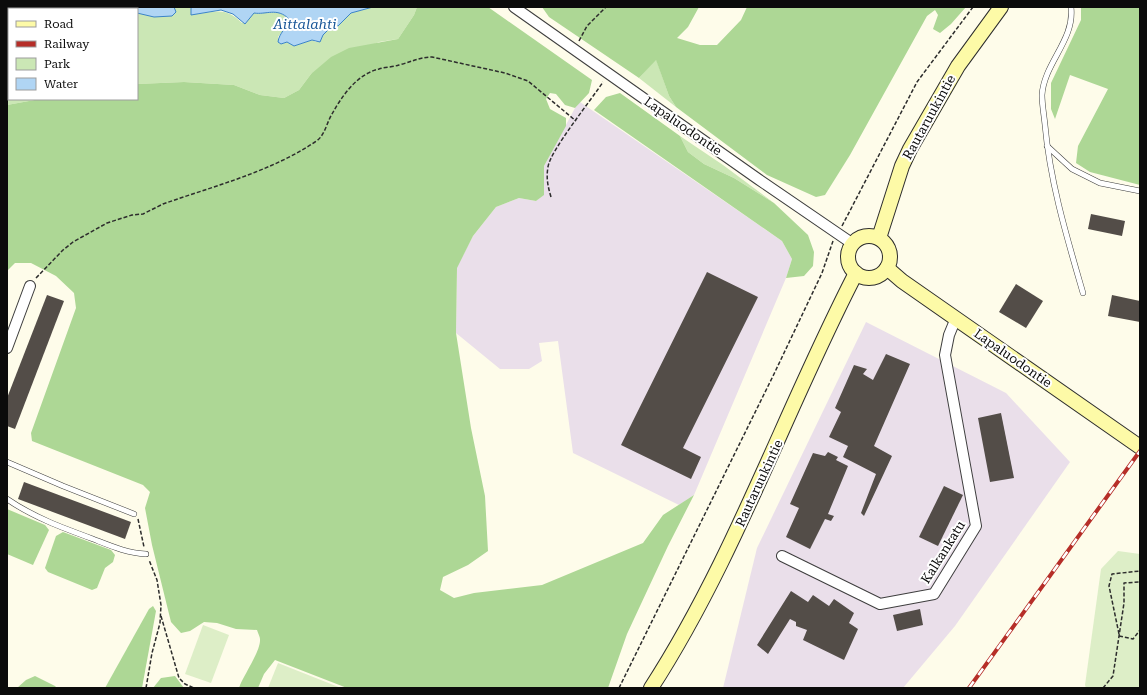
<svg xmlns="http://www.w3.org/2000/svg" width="1147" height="695" font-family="'Roboto Serif',serif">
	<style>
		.industrial { fill: #eadfea }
		.green { fill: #cbe7b5 }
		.forest { fill: #add795 }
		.pitch { fill: #ddeec7 }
		.water { fill: #b0d5f4; stroke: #3a83c8 }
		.building { fill: #534d48 }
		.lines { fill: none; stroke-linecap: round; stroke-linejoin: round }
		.service-casing { stroke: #3e3e3e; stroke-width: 6 }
		.minor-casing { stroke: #3e3e3e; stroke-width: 12 }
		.secondary-casing { stroke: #2d2d2d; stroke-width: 16 }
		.path { stroke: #2d2d2d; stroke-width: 1.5; stroke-dasharray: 4 2; stroke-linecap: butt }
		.service { stroke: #fff; stroke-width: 5 }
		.minor { stroke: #fff; stroke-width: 10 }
		.secondary { stroke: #fdfaa7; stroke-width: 14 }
		.rail-casing { stroke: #b62e28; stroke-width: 4 }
		.rail { stroke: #fff; stroke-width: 2.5; stroke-dasharray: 8; stroke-linecap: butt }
		.labels { text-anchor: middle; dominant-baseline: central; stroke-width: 4; stroke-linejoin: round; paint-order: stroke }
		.street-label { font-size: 13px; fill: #0b0b0b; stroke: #fff }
		.water-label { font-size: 14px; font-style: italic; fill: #195698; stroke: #fff }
	</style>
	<rect width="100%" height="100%" fill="#fefcea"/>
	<!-- industrial -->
	<g class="industrial">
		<polygon points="580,102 782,241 792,259 786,278 694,495 679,505 573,453 558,341 539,343 542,361 529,369 500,369 456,333 457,267 473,236 496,207 519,198 536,201 543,195 544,166 575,108"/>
		<polygon points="866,322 1006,393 1070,462 955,626 903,688 723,688 757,548"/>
	</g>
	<!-- green -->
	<g class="green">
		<path d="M174,7H191L190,8L198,14C218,11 227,8 242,23L254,13C266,15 276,7 289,19L288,24L278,37L281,44L287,42L294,46L312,40L316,42L330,28L338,26L351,13L373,7H417L414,15L398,39L379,42L311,74L299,90L284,98L260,95L234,85L184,82L137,84V13L175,12Z"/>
		<polygon points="7,36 9,37 9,99 40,99 7,105"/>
		<polygon points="656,59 669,96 676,107 639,78"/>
		<polygon points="680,136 723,165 774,203 734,178 704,164 688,152"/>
	</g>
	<!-- forest -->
	<g class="forest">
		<path d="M417,7H488L592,80L589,93L575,108L565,105L556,94L550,93L546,99L550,109L566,118V126L544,166V195L536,201L519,198L496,207L473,236L457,268L456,333L471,428L485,496L488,551L468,565L443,577L440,590L454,598L474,593L542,585L643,543L663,515L694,495L668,546L627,634L608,688H347L275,660L264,674L258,688H239C243,676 261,651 260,639C260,637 258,633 257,630L236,629L217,623L204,622L190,631L181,633L171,622L152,545L145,508L150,492L143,485L32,441L31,433L76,308L74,293L56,276L31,263H15L7,271V105L40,99H137V84L184,82L234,85L260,95L284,98L299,90L311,74L331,57L349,48L398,39L414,15Z"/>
		<polygon points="542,7 699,7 688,27 677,38 700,45 717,45 741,20 747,7 966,7 951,24 940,33 933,29 938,15 935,10 927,16 850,155 825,195 816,197 767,175 676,107 669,96 656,60 639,78 549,17"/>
		<polygon points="1081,7 1140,7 1140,185 1090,172 1076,163 1078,146 1108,89 1070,75 1055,119 1051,109 1051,83 1081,20"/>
		<polygon points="620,93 680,136 688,152 704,164 734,178 774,203 808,235 814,252 813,266 804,276 786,278 792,259 782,241 594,110 606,97"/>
		<polygon points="7,509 45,525 49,530 33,565 7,554"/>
		<polygon points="63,532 111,550 115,555 113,562 105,568 97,588 92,590 48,572 45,568 56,536"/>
		<polygon points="153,606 156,611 142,688 105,688 149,609"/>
		<polygon points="35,676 55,686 57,688 17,688 26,680"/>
		<polygon points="175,676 184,688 153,688 161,678"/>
	</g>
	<!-- pitch -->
	<g class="pitch">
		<polygon points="1118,551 1140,554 1140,688 1086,688 1085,685 1101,569"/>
		<polygon points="203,625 229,635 211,683 185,674"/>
		<polygon points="278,663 341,688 268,688"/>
	</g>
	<!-- water -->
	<g class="water">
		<polygon points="7,7 174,7 176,12 172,16 154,17 137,13 137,9 9,9 9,37 7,36"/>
		<path d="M191,7H373L351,13L338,26L330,28L323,35L320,42L312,40L294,46L287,42L281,44L278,42C279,33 287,28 289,19C277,7 266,15 254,13L245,24L233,14L221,10L191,15Z"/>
	</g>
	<!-- building -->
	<g class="building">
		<polygon points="1091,214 1125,221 1122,236 1088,229"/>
		<polygon points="707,272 758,297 683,448 701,457 691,479 621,445"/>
		<polygon points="1016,284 1043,301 1026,328 999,312"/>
		<polygon points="47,295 64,301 15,429 7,426 7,398"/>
		<polygon points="1112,295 1140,301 1140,322 1108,316"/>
		<polygon points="886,354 910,364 874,446 892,456 864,516 861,513 876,474 843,457 848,446 829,437 841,412 835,408 854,365 867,369 863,374 873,380"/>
		<polygon points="1001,413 1014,478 990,482 978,418"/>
		<polygon points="828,452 838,457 836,460 848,466 828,514 834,516 831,521 825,519 810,549 786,537 799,508 790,504 813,453 825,456"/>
		<polygon points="24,482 131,522 125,539 18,499"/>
		<polygon points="944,486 963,495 938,546 919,537"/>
		<polygon points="791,591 808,602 813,595 829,606 834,599 854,613 849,623 858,629 844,660 803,640 807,630 796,626 796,622 790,619 768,654 757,645"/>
		<polygon points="920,609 923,625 897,631 893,615"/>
	</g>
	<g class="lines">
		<!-- service casing -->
		<g class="service-casing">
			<g id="service">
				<path d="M1071,7C1075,40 1044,63 1042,95C1042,104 1044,115 1045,125C1050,182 1067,238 1083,293"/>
				<polyline points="1047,146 1072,169 1100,183 1140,191"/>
				<polyline points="7,462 63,486 134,514"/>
				<path d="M7,499C33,517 63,528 93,539C111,546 127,553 146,554"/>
			</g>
		</g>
		<!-- minor casing -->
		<g class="minor-casing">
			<g id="minor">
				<polyline points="514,7 758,179 853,244"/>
				<polyline points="7,348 30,286"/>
				<polyline points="782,556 880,604 934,594 976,526 945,355 949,335 956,318"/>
			</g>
		</g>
		<!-- secondary casing -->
		<g class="secondary-casing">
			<g id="secondary">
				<circle cx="869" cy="257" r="21"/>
				<polyline points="879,238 902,166 910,149 958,66 1001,7"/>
				<polyline points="887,268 902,281 1140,447"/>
				<path d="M651,688C735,558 785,410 856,273"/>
			</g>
		</g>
		<!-- path -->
		<g class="path">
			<polyline points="579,41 587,26 606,7"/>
			<path d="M551,197C548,187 546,178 548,167C550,151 592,99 603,82"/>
			<polyline points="842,226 917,82 973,7"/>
			<path d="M36,278L63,250L73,242L107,223L132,215L143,214L163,204C214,186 270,172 315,142C325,136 326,124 332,114C342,96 357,74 379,69C385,67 393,67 399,65C411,62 420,57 432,57L505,73L528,81L576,121"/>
			<polyline points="138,519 144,547"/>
			<polyline points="161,616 179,678 185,684 194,688"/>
			<polyline points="1119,634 1109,586 1112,574 1140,571"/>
			<polyline points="1119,636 1133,639 1140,630"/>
			<polyline points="146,688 152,653 160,623 161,605 157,580 149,560"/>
			<polyline points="619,688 774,374 822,273 833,241"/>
			<polyline points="1103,688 1113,676 1124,603 1124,583 1140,582"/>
		</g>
		<!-- service -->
		<use href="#service" class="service"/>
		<!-- minor -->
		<use href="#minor" class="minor"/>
		<!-- secondary -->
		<use href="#secondary" class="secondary"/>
		<!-- rail casing -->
		<g class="rail-casing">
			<polyline id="rail" points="969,688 1140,451"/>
		</g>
		<!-- rail -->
		<use href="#rail" class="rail"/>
	</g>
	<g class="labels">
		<!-- street labels -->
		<g class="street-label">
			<text transform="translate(929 117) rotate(-61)">Rautaruukintie</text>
			<text transform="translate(683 126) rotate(35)">Lapaluodontie</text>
			<text transform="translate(1013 358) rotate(35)">Lapaluodontie</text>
			<text transform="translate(759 483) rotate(-65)">Rautaruukintie</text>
			<text transform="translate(943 552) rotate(-58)">Kalkankatu</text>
		</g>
		<!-- water labels -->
		<g class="water-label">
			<text x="305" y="24">Aittalahti</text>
		</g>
	</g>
	<!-- border -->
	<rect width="1147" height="695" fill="none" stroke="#0b0b0b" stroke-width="16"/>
	<!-- legend -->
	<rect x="8" y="8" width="130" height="92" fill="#ffffff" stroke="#9d9d9d"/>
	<rect x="16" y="21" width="20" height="6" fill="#fdfaa7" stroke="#9d9d9d"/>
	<text x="44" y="28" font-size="12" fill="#0b0b0b">Road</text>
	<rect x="16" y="41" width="20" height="6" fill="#b62e28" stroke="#9d9d9d"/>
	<text x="44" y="48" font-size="12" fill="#0b0b0b">Railway</text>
	<rect x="16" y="58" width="20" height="12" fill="#cbe7b5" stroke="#9d9d9d"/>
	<text x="44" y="68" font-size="12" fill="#0b0b0b">Park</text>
	<rect x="16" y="78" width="20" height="12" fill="#b0d5f4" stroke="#9d9d9d"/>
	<text x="44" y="88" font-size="12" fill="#0b0b0b">Water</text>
</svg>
